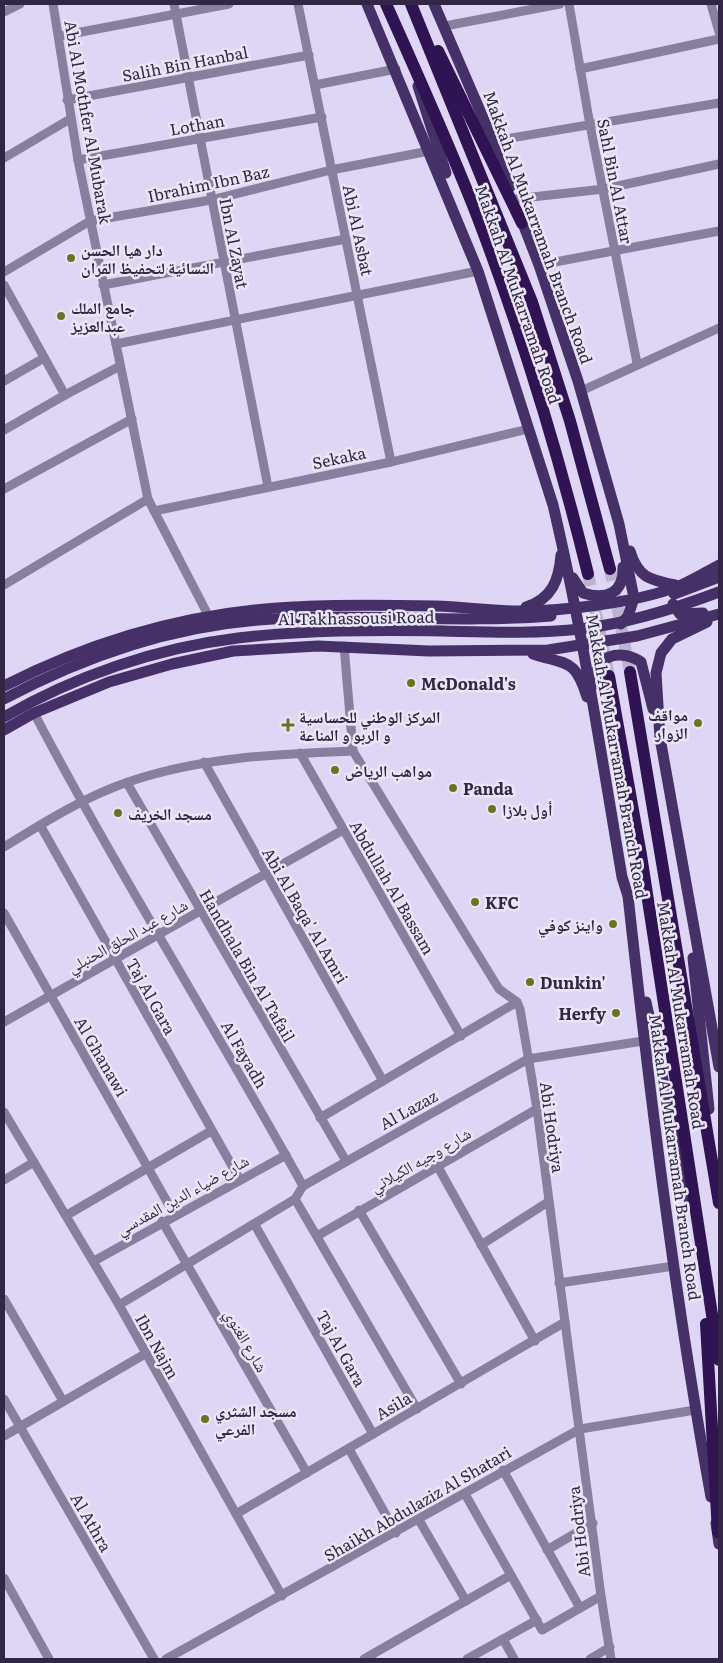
<svg xmlns="http://www.w3.org/2000/svg" width="723" height="1663" font-family="Literata,'Noto Naskh Arabic',serif">
	<style>
		.lines { fill: none; stroke-linecap: round; stroke-linejoin: round }
		.highway-tunnel { stroke: #bcb3d2; stroke-width: 12; stroke-dasharray: 12 6; stroke-linecap: butt }
		.minor { stroke: #887e9e; stroke-width: 9 }
		.major { stroke: #453167; stroke-width: 11 }
		.highway { stroke: #2f1353; stroke-width: 12 }
		.poi-dot { fill: #667521; stroke: #eae6f6; stroke-width: 2 }
		.labels { text-anchor: middle; dominant-baseline: central; stroke-width: 5; stroke-linejoin: round; paint-order: stroke }
		.street-label { font-size: 16px; fill: #312745; stroke: #eae6f6 }
		.poi-label { font-size: 16px; font-weight: bold; fill: #312745; stroke: #eae6f6; text-anchor: start }
	</style>
	<rect width="100%" height="100%" fill="#dfd6f5"/>
	<g class="lines">
		<!-- highway-tunnel -->
		<g class="highway-tunnel">
			<polyline points="610,569 630,672"/>
			<polyline points="588,574 609,676"/>
		</g>
		<!-- minor -->
		<g class="minor">
			<polyline points="53,4 78,160 148,499 208,615"/>
			<polyline points="174,4 268,487"/>
			<polyline points="298,4 391,462"/>
			<polyline points="569,4 590,125 637,363"/>
			<polyline points="711,4 719,32"/>
			<polyline points="4,12 20,4"/>
			<polyline points="445,26 560,4"/>
			<polyline points="60,36 229,4"/>
			<polyline points="580,69 719,39"/>
			<polyline points="315,85 396,69"/>
			<polyline points="67,100 309,55"/>
			<polyline points="493,141 719,103"/>
			<polyline points="4,158 70,119"/>
			<polyline points="78,160 322,117"/>
			<polyline points="514,199 604,189 719,164"/>
			<polyline points="539,265 719,231"/>
			<polyline points="4,272 90,221 211,200 331,170 429,151"/>
			<polyline points="4,285 65,395"/>
			<polyline points="103,285 346,239"/>
			<polyline points="116,344 478,271"/>
			<polyline points="4,381 44,358"/>
			<polyline points="581,391 719,328"/>
			<polyline points="4,430 65,395 120,366"/>
			<polyline points="4,489 132,419"/>
			<polyline points="154,511 391,462 528,429"/>
			<polyline points="4,585 148,499"/>
			<polyline points="344,646 353,751 499,989 517,1002 520,1009 537,1109 601,1596 611,1659"/>
			<path d="M34,713C118,873 215,1027 303,1186L295,1199L119,1305"/>
			<polyline points="300,753 461,1036"/>
			<polyline points="204,762 383,1081"/>
			<polyline points="127,783 346,1161"/>
			<polyline points="40,825 240,1180"/>
			<path d="M4,847C43,823 84,797 128,782C201,757 277,754 353,751"/>
			<polyline points="4,913 174,1214"/>
			<polyline points="4,1022 343,830"/>
			<polyline points="4,1112 119,1305 282,1596"/>
			<polyline points="320,1118 517,1002"/>
			<polyline points="438,1167 535,1341"/>
			<polyline points="4,1180 34,1162"/>
			<polyline points="303,1186 528,1059 643,1041"/>
			<polyline points="295,1199 417,1409"/>
			<polyline points="359,1210 461,1384"/>
			<polyline points="67,1215 211,1131"/>
			<polyline points="162,1221 307,1473"/>
			<polyline points="255,1225 373,1434"/>
			<polyline points="317,1236 537,1109"/>
			<polyline points="481,1245 548,1202"/>
			<polyline points="94,1261 286,1155"/>
			<polyline points="559,1283 674,1266"/>
			<polyline points="4,1299 63,1401"/>
			<polyline points="4,1399 154,1659"/>
			<polyline points="4,1436 145,1354"/>
			<polyline points="349,1449 396,1533"/>
			<polyline points="503,1470 580,1608"/>
			<polyline points="465,1494 542,1630 601,1596"/>
			<polyline points="236,1514 565,1322"/>
			<polyline points="419,1520 466,1601"/>
			<polyline points="547,1550 593,1523"/>
			<polyline points="4,1578 49,1659"/>
			<polyline points="503,1639 514,1659"/>
			<polyline points="166,1659 580,1429 695,1410"/>
			<polyline points="364,1659 511,1575"/>
			<polyline points="467,1659 537,1620"/>
			<polyline points="590,1659 610,1647"/>
		</g>
		<!-- major -->
		<g class="major">
			<path d="M367,4L478,271L553,505C582,628 601,753 622,877L628,896C650,1097 675,1299 711,1497"/>
			<polyline points="434,4 493,141 510,187"/>
			<polyline points="418,86 446,173"/>
			<polyline points="520,216 539,265 578,381 619,524 634,598 628,616 621,624"/>
			<path d="M630,551C638,577 649,580 675,585"/>
			<path d="M573,578L583,593C606,600 624,594 623,567"/>
			<polyline points="674,594 719,577"/>
			<polyline points="673,604 680,614 703,613"/>
			<path d="M526,607C552,599 559,580 561,555"/>
			<polyline points="707,622 672,639 661,653 656,673 660,738 719,1067"/>
			<path d="M533,654C567,665 575,658 587,697"/>
			<path d="M596,684C592,655 621,648 641,662L653,709"/>
			<path d="M4,686C94,640 191,612 293,607C340,604 389,605 436,606C461,607 486,610 512,611C558,612 636,603 679,586C693,580 706,572 719,565"/>
			<path d="M4,699C83,657 169,627 259,620C356,612 454,624 551,616"/>
			<path d="M4,717C75,676 156,648 238,638C304,630 376,630 442,631C488,632 535,634 581,629C629,623 674,609 719,592"/>
			<polyline points="4,730 34,713 109,682 172,664 233,651 318,646 429,651 548,650 637,636 719,614"/>
			<polyline points="693,958 709,1109"/>
			<polyline points="646,1002 689,1199"/>
			<polyline points="716,1523 719,1544"/>
		</g>
		<!-- highway -->
		<g class="highway">
			<path d="M386,4C417,73 448,142 476,213C521,331 558,452 588,574"/>
			<polyline points="411,4 532,302 570,421 610,569"/>
			<polyline points="438,51 522,223"/>
			<polyline points="630,672 719,1203"/>
			<polyline points="609,676 641,855 719,1360"/>
			<polyline points="706,1324 718,1532"/>
		</g>
	</g>
	<!-- markers -->
	<g class="poi-dot">
		<circle cx="71" cy="258" r="5"/>
		<circle cx="61" cy="316" r="5"/>
		<circle cx="411" cy="683" r="5"/>
		<circle cx="698" cy="723" r="5"/>
		<path d="M285.5 717.5h5v5h5v5h-5v5h-5v-5h-5v-5h5z"/>
		<circle cx="335" cy="770" r="5"/>
		<circle cx="453" cy="788" r="5"/>
		<circle cx="492" cy="809" r="5"/>
		<circle cx="118" cy="813" r="5"/>
		<circle cx="475" cy="902" r="5"/>
		<circle cx="613" cy="924" r="5"/>
		<circle cx="530" cy="982" r="5"/>
		<circle cx="616" cy="1013" r="5"/>
		<circle cx="205" cy="1419" r="5"/>
	</g>
	<g class="labels">
		<!-- street labels -->
		<g class="street-label">
			<text transform="translate(185 63) rotate(-11)">Salih Bin Hanbal</text>
			<text transform="translate(89 122) rotate(80)">Abi Al Mothfer Al Mubarak</text>
			<text transform="translate(197 124) rotate(-10)">Lothan</text>
			<text transform="translate(616 181) rotate(79)">Sahl Bin Al Attar</text>
			<text transform="translate(208 183) rotate(-12)">Ibrahim Ibn Baz</text>
			<text transform="translate(539 227) rotate(70)">Makkah Al Mukarramah Branch Road</text>
			<text transform="translate(359 230) rotate(78)">Abi Al Asbat</text>
			<text transform="translate(235 243) rotate(79)">Ibn Al Zayat</text>
			<text transform="translate(519 294) rotate(71)">Makkah Al Mukarramah Road</text>
			<text transform="translate(339 457) rotate(-12)">Sekaka</text>
			<text transform="translate(356 617) rotate(-1)">Al Takhassousi Road</text>
			<text transform="translate(618 756) rotate(80)">Makkah Al Mukarramah Branch Road</text>
			<text transform="translate(393 887) rotate(60)">Abdullah Al Bassam</text>
			<text transform="translate(306 915) rotate(60)">Abi Al Baqa' Al Amri</text>
			<text transform="translate(127 935) rotate(-29)">شارع عبد الحلق الحنبلي</text>
			<text transform="translate(248 965) rotate(60)">Handhala Bin Al Tafail</text>
			<text transform="translate(152 996) rotate(61)">Taj Al Gara</text>
			<text transform="translate(682 1015) rotate(81)">Makkah Al Mukarramah Road</text>
			<text transform="translate(245 1054) rotate(60)">Al Fayadh</text>
			<text transform="translate(102 1056) rotate(60)">Al Ghanawi</text>
			<text transform="translate(408 1109) rotate(-29)">Al Lazaz</text>
			<text transform="translate(553 1127) rotate(82)">Abi Hodriya</text>
			<text transform="translate(676 1157) rotate(82)">Makkah Al Mukarramah Branch Road</text>
			<text transform="translate(420 1159) rotate(-30)">شارع وجيه الكيلاني</text>
			<text transform="translate(182 1194) rotate(-29)">شارع ضياء الدين المقدسي</text>
			<text transform="translate(247 1340) rotate(60)">شارع الغنوي</text>
			<text transform="translate(158 1346) rotate(61)">Ibn Najm</text>
			<text transform="translate(342 1348) rotate(61)">Taj Al Gara</text>
			<text transform="translate(393 1405) rotate(-30)">Asila</text>
			<text transform="translate(417 1503) rotate(-30)">Shaikh Abdulaziz Al Shatari</text>
			<text transform="translate(92 1522) rotate(60)">Al Athra</text>
			<text transform="translate(578 1532) rotate(-97)">Abi Hodriya</text>
		</g>
		<!-- poi labels -->
		<g class="poi-label">
			<text x="81" y="249">دار هيا الحسن<tspan x="81" dy="18">النسائية لتحفيظ القران</tspan></text>
			<text x="71" y="307">جامع الملك<tspan x="71" dy="18">عبدالعزيز</tspan></text>
			<text x="421" y="683">McDonald's</text>
			<text x="688" y="714" text-anchor="end">مواقف<tspan x="688" dy="18">الزوار</tspan></text>
			<text x="299" y="716">المركز الوطني للحساسية<tspan x="299" dy="18">و الربو و المناعة</tspan></text>
			<text x="345" y="770">مواهب الرياض</text>
			<text x="463" y="788">Panda</text>
			<text x="502" y="809">أول بلازا</text>
			<text x="128" y="813">مسجد الخريف</text>
			<text x="485" y="902">KFC</text>
			<text x="603" y="924" text-anchor="end">واينز كوفي</text>
			<text x="540" y="982">Dunkin'</text>
			<text x="606" y="1013" text-anchor="end">Herfy</text>
			<text x="215" y="1410">مسجد الشثري<tspan x="215" dy="18">الفرعي</tspan></text>
		</g>
	</g>
	<!-- border -->
	<rect width="723" height="1663" fill="none" stroke="#312745" stroke-width="10"/>
</svg>
